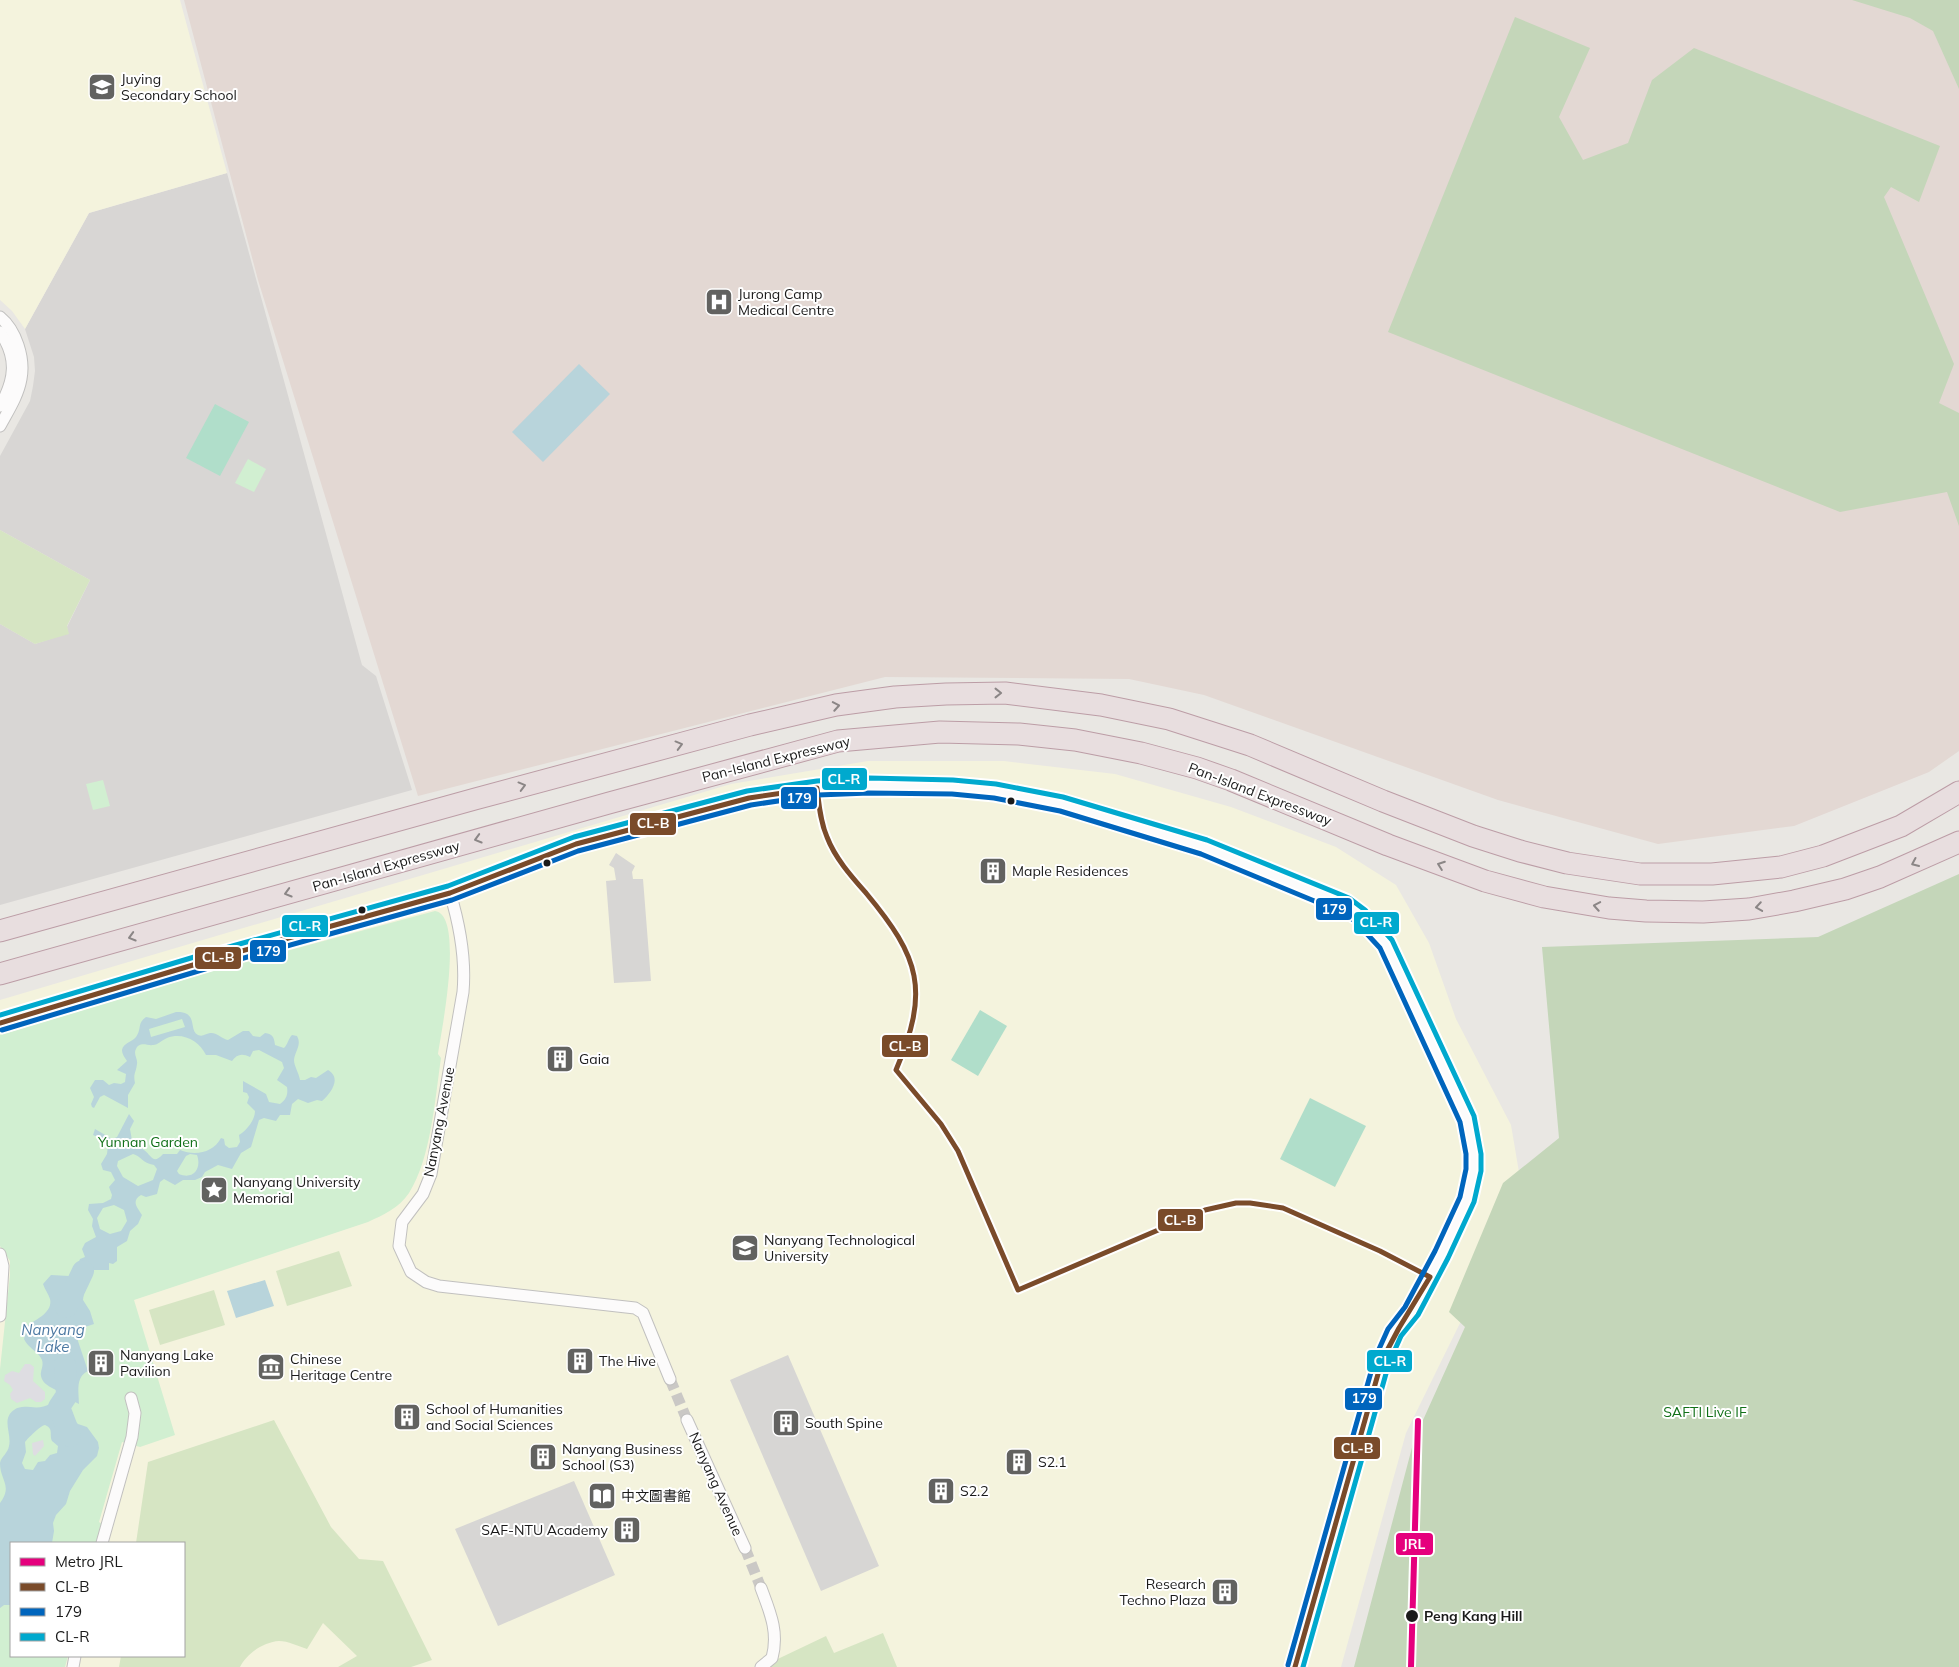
<svg xmlns="http://www.w3.org/2000/svg" width="1959" height="1667" font-family="Mulish,'Noto Sans SC',sans-serif">
	<style>
		.residential { fill: #d8d6d4 }
		.education { fill: #f4f3dd; fill-rule: evenodd }
		.religious { fill: #d7d6d4 }
		.military { fill: #e3d8d3 }
		.grass { fill: #d6e5c3 }
		.forest { fill: #c4d6b9 }
		.park { fill: #d1efd1 }
		.pitch { fill: #b0deca }
		.plaza { fill: #dedde2 }
		.water { fill: #b8d4db; fill-rule: evenodd }
		.lines { fill: none; stroke-linecap: round; stroke-linejoin: round }
		.river { stroke: #b8d4db; stroke-width: 22 }
		.minor-tunnel { stroke: #cac8c5; stroke-width: 11; stroke-dasharray: 11 5.5; stroke-linecap: butt }
		.minor-casing { stroke: #c1c0bf; stroke-width: 13 }
		.motorway-casing { stroke: #bc9da6; stroke-width: 23 }
		.minor { stroke: #fcfbfb; stroke-width: 11 }
		.motorway { stroke: #e8dedf; stroke-width: 21 }
		.bus-1-casing { stroke: #fff; stroke-width: 9 }
		.bus-2-casing { stroke: #fff; stroke-width: 9 }
		.bus-3-casing { stroke: #fff; stroke-width: 9 }
		.bus-1 { stroke: #7a4b2a; stroke-width: 5 }
		.bus-2 { stroke: #0065bd; stroke-width: 5 }
		.bus-3 { stroke: #00a9ce; stroke-width: 5 }
		.metro-1-casing { stroke: #fff; stroke-width: 10 }
		.metro-1 { stroke: #e5007d; stroke-width: 6 }
		.oneway { stroke: #8b8686 }
		.bus-dot { fill: #1a1a1a; stroke: #fff; stroke-width: 2 }
		.labels { text-anchor: middle; dominant-baseline: central; stroke-width: 4; stroke-linejoin: round; paint-order: stroke }
		.poi-label { font-size: 14px; fill: #1a1a1a; stroke: #fff; text-anchor: start }
		.street-label { font-size: 14px; fill: #1a1a1a; stroke: #fff }
		.park-label { font-size: 14px; fill: #117018; stroke: #fff }
		.stop-label { font-size: 14px; font-weight: bold; fill: #1a1a1a; stroke: #fff; text-anchor: start }
		.water-label { font-size: 15px; font-style: italic; fill: #4e7aa3; stroke: #fff }
		.line-badge { stroke: #fff; stroke-width: 2 }
		.badge-label { font-size: 14px; text-anchor: middle; font-weight: bold; fill: #fff }
	</style>
	<rect width="100%" height="100%" fill="#e9e7e3"/>
	<!-- residential -->
	<polygon class="residential" points="227,173 362,665 376,676 412,790 0,905 0,624 35,644 68,633 67,627 90,580 0,530 0,456 30,401 33,386 35,371 34,357 25,329 89,213"/>
	<!-- education -->
	<g class="education">
		<polygon points="0,0 180,0 227,173 89,213 25,329 12,311 0,300"/>
		<path d="M868,761H1004L1115,774L1231,807L1336,847L1396,885L1429,943L1456,1019L1511,1125L1520,1178L1462,1319L1406,1433L1341,1667H0V1000L731,784ZM11,1543H184V1656H11Z"/>
	</g>
	<!-- religious -->
	<g class="religious">
		<polygon points="616,853 635,866 632,872 633,879 643,879 651,981 614,983 606,881 616,880 614,868 609,865"/>
		<polygon points="788,1355 879,1566 821,1591 730,1380"/>
		<polygon points="574,1481 615,1575 498,1626 455,1529"/>
	</g>
	<!-- military -->
	<polygon class="military" points="184,0 1959,0 1959,751 1929,772 1794,826 1658,844 1498,800 1204,695 1129,679 885,677 418,796 258,280"/>
	<!-- grass -->
	<g class="grass">
		<polygon points="0,530 90,580 67,626 69,634 35,644 0,624"/>
		<polygon points="339,1251 352,1286 287,1306 276,1271"/>
		<polygon points="214,1290 225,1325 160,1345 149,1310"/>
		<path d="M274,1420L331,1527L359,1559L383,1561L432,1660L411,1667H338L357,1656L323,1623L307,1649C298,1646 288,1641 279,1641C264,1642 247,1653 240,1667H119L121,1656H184V1543H136L148,1462Z"/>
		<polygon points="883,1633 897,1667 761,1667 826,1636 834,1653"/>
	</g>
	<!-- forest -->
	<g class="forest">
		<polygon points="1852,0 1959,0 1959,89 1933,31 1910,18"/>
		<polygon points="1515,17 1590,48 1559,117 1583,160 1628,143 1652,80 1694,48 1940,146 1919,202 1891,187 1884,197 1954,364 1939,403 1959,413 1959,526 1947,492 1840,512 1388,332"/>
		<polygon points="1959,874 1959,1667 1354,1667 1414,1440 1465,1327 1449,1312 1503,1183 1559,1138 1542,947 1818,937"/>
	</g>
	<!-- park -->
	<g class="park">
		<polygon points="248,459 266,469 254,492 235,483"/>
		<polygon points="103,780 110,806 93,810 86,784"/>
		<path d="M435,911C465,915 441,1033 438,1054L441,1058C435,1098 431,1159 409,1193C399,1208 383,1215 368,1222L134,1300L175,1435L140,1447L122,1442L99,1522L102,1524L96,1543H11V1656H68L65,1667H0V1369L10,1275V1261L0,1246V1035L212,971Z"/>
	</g>
	<!-- pitch -->
	<g class="pitch">
		<polygon points="215,404 249,422 220,476 186,458"/>
		<polygon points="980,1010 1007,1026 978,1076 951,1060"/>
		<polygon points="1310,1098 1366,1126 1335,1187 1280,1159"/>
	</g>
	<!-- plaza -->
	<g class="plaza">
		<polygon points="25,1364 30,1364 34,1367 33,1381 45,1392 45,1399 41,1402 36,1402 30,1398 17,1403 11,1399 10,1394 13,1390 10,1385 4,1381 5,1375 12,1371 19,1373"/>
		<polygon points="43,1440 44,1446 35,1456 33,1454 32,1443"/>
	</g>
	<!-- water -->
	<g class="water">
		<polygon points="579,364 610,394 543,462 512,432"/>
		<path d="M176,1012C199,1011 188,1030 198,1035C203,1037 205,1034 210,1033C217,1032 222,1039 228,1040L243,1031H249L253,1036L260,1037L265,1033C273,1034 274,1037 275,1045L284,1048C288,1044 288,1039 292,1035L297,1036C302,1045 295,1051 294,1060C294,1066 299,1073 300,1080H305L311,1077L316,1078L328,1070C342,1078 331,1093 322,1101L317,1100L308,1103L298,1099L292,1104L290,1115H280L276,1121L264,1118L259,1120L251,1147L241,1153L232,1169L218,1165L205,1172L202,1177L195,1180H183L175,1185L164,1179L160,1182L157,1194L146,1197L141,1195C131,1201 137,1207 142,1215L138,1224L130,1231L127,1241L117,1247V1261L113,1264L109,1263V1270H92L87,1275L77,1267L80,1259L85,1257L82,1249L85,1243L96,1237L92,1226L93,1219L88,1210L89,1204L103,1203L111,1199L112,1195L109,1187L115,1180L111,1172L103,1170L101,1164L107,1154L108,1145L100,1138L93,1135L95,1129L112,1139L117,1137L129,1114L134,1121L130,1129L133,1146C136,1147 141,1147 144,1150C152,1156 153,1165 163,1154H177L180,1150C195,1156 213,1153 221,1138L224,1139L225,1145L229,1148L237,1147L240,1142L239,1135C247,1130 255,1120 255,1111L247,1103L249,1097L247,1093L243,1092V1081L266,1094L269,1102L280,1104C287,1099 288,1094 287,1087L277,1080L284,1068L282,1062L259,1050L253,1051L250,1057C242,1053 237,1054 232,1061L216,1055H206C199,1041 183,1032 167,1038C162,1040 158,1045 153,1045C147,1046 140,1041 136,1049C133,1054 138,1059 137,1064C136,1073 133,1073 135,1083L128,1095V1108L104,1095L100,1097L94,1108L92,1107L91,1104L94,1097L90,1088L95,1080H103L109,1085L114,1083L121,1084L125,1082L126,1074L117,1070L127,1061C125,1058 122,1054 122,1050C123,1043 132,1042 136,1037C142,1029 137,1023 146,1017L156,1019ZM182,1019L185,1027L151,1037L149,1029ZM133,1154C141,1156 142,1163 154,1165L157,1169L153,1180L138,1186L123,1177L117,1166L118,1161ZM190,1154L197,1155C202,1169 193,1180 179,1174L177,1171L186,1156ZM114,1205L124,1210L127,1221L121,1231L110,1234L100,1229L97,1218L103,1208Z"/>
		<path d="M51,1275L69,1276L82,1285L84,1292L83,1300L90,1311L94,1324L82,1328L83,1332L76,1335L88,1371C75,1377 79,1392 79,1404C74,1402 71,1398 66,1395C59,1390 43,1387 41,1376C40,1371 44,1366 42,1360C39,1352 28,1348 24,1339L28,1325C37,1319 53,1312 50,1299C48,1293 45,1290 43,1284Z"/>
		<polygon points="265,1280 274,1306 236,1318 227,1291"/>
		<path d="M51,1403L59,1407L78,1424L87,1427L98,1442L99,1448L97,1456L83,1470L70,1491L66,1504L56,1515L53,1523L54,1531L52,1543H11V1605H4L0,1608V1503C13,1485 0,1481 0,1463C1,1457 8,1453 9,1446C12,1434 1,1419 14,1410C25,1402 37,1413 51,1403ZM45,1425C54,1429 49,1434 52,1441L58,1446L57,1453L50,1455L45,1461L38,1462L33,1470L25,1469L22,1463L26,1452L25,1442C28,1438 40,1426 45,1425Z"/>
	</g>
	<g class="lines">
		<!-- river -->
		<g class="river">
			<polyline points="66,1307 83,1271"/>
			<polyline points="65,1365 67,1395 59,1407 70,1436"/>
		</g>
		<!-- minor-tunnel -->
		<g class="minor-tunnel">
			<polyline points="670,1379 687,1420"/>
			<polyline points="745,1548 761,1588"/>
		</g>
		<!-- minor casing -->
		<g class="minor-casing">
			<g id="minor">
				<path d="M0,317C16,330 25,358 21,379C18,396 8,411 0,426"/>
				<path d="M0,332C18,358 15,380 0,406"/>
				<path d="M450,893C460,926 466,958 463,992L431,1174L423,1194L402,1222L399,1246L411,1272L426,1282L439,1286L635,1308L643,1313L670,1379"/>
				<path d="M0,1023L213,959L450,893L576,844L749,798L817,788L869,785L952,787L995,791L1062,804L1204,847L1345,905L1360,915L1386,944L1467,1119C1483,1170 1469,1201 1446,1247C1435,1268 1423,1290 1411,1311C1407,1317 1402,1323 1397,1329C1391,1339 1387,1349 1382,1360L1295,1667"/>
				<polyline points="0,1254 3,1266 0,1316"/>
				<polyline points="687,1420 745,1548"/>
				<polyline points="102,1543 132,1437 135,1413 131,1398"/>
				<path d="M761,1588C770,1612 779,1632 772,1658L761,1667"/>
				<polyline points="73,1667 75,1656"/>
			</g>
		</g>
		<!-- motorway casing -->
		<g class="motorway-casing">
			<g id="motorway">
				<polyline points="0,931 475,799 750,725 836,705 895,697 946,694 1005,693 1101,705 1169,719 1250,745 1383,801 1473,836 1520,851 1567,863 1640,874 1712,874 1781,867 1823,856 1901,826 1959,792"/>
				<polyline points="0,974 609,803 838,741 940,732 1019,734 1075,740 1141,753 1197,768 1231,780 1388,845 1485,881 1544,897 1609,908 1646,911 1703,912 1749,909 1794,901 1845,889 1880,877 1959,842"/>
			</g>
		</g>
		<!-- minor -->
		<use href="#minor" class="minor"/>
		<!-- motorway -->
		<use href="#motorway" class="motorway"/>
		<!-- bus-1 casing -->
		<g class="bus-1-casing">
			<path id="bus-1" d="M0,1023L213,959L450,893L576,844L749,798L817,788C819,804 820,821 827,837C835,858 851,876 866,893C920,958 930,990 896,1070L941,1124L958,1151L1018,1290L1205,1210L1236,1203H1250L1283,1208L1380,1251L1430,1277L1399,1328L1382,1360L1295,1667"/>
		</g>
		<!-- bus-2 casing -->
		<g class="bus-2-casing">
			<polyline id="bus-2" points="2,1030 215,966 452,900 578,851 751,805 818,795 869,793 952,794 994,798 1060,811 1201,854 1341,912 1355,921 1380,948 1460,1122 1466,1154 1466,1169 1460,1197 1435,1251 1405,1307 1388,1329 1375,1358 1288,1665"/>
		</g>
		<!-- bus-3 casing -->
		<g class="bus-3-casing">
			<polyline id="bus-3" points="0,1015 211,952 448,886 574,837 747,791 817,781 869,778 953,780 996,784 1063,797 1207,840 1349,898 1365,910 1392,940 1474,1116 1481,1154 1481,1171 1474,1202 1448,1258 1418,1315 1401,1336 1389,1363 1303,1667"/>
		</g>
		<!-- bus-1 -->
		<use href="#bus-1" class="bus-1"/>
		<!-- bus-2 -->
		<use href="#bus-2" class="bus-2"/>
		<!-- bus-3 -->
		<use href="#bus-3" class="bus-3"/>
		<!-- metro-1 casing -->
		<g class="metro-1-casing">
			<polyline id="metro-1" points="1411,1667 1418,1421"/>
		</g>
		<!-- metro-1 -->
		<use href="#metro-1" class="metro-1"/>
	</g>
	<!-- one-way arrows -->
	<defs><path id="oneway-chevron" d="M-2-3.5L2.5 0L-2 3.5" fill="none" stroke-width="1.6" stroke-linecap="round" stroke-linejoin="round" transform="scale(1.25)"/></defs>
	<g class="oneway">
		<use href="#oneway-chevron" transform="translate(998 693)"/>
		<use href="#oneway-chevron" transform="translate(836 706) rotate(-10)"/>
		<use href="#oneway-chevron" transform="translate(679 745) rotate(-15)"/>
		<use href="#oneway-chevron" transform="translate(522 786) rotate(-15)"/>
		<use href="#oneway-chevron" transform="translate(478 839) rotate(164)"/>
		<use href="#oneway-chevron" transform="translate(1915 863) rotate(156)"/>
		<use href="#oneway-chevron" transform="translate(1441 865) rotate(-160)"/>
		<use href="#oneway-chevron" transform="translate(288 893) rotate(164)"/>
		<use href="#oneway-chevron" transform="translate(1597 906) rotate(-170)"/>
		<use href="#oneway-chevron" transform="translate(1759 907) rotate(171)"/>
		<use href="#oneway-chevron" transform="translate(132 937) rotate(164)"/>
	</g>
	<!-- icons -->
	<defs>
		<g id="school-square" transform="scale(1.4375)"><rect x="-9" y="-9" width="18" height="18" rx="4" fill="#626260" stroke="#fff"/><path d="M0-5L7-2L0 1L-7-2ZM-4 1L0 2.5L4 1V4Q0 6-4 4Z" fill="#fff"/></g>
		<g id="hospital-square" transform="scale(1.4375)"><rect x="-9" y="-9" width="18" height="18" rx="4" fill="#626260" stroke="#fff"/><path d="M-5-5h3v3.5h4V-5h3V5h-3V1.5h-4V5h-3Z" fill="#fff"/></g>
		<g id="building-square" transform="scale(1.4375)"><rect x="-9" y="-9" width="18" height="18" rx="4" fill="#626260" stroke="#fff"/><path d="M-4-6H4V6H1V3H-1V6H-4ZM-2.5-4.3h1.7v1.8h-1.7ZM.8-4.3h1.7v1.8H.8ZM-2.5-1h1.7V.8h-1.7ZM.8-1h1.7V.8H.8Z" fill="#fff"/></g>
		<g id="sight-square" transform="scale(1.4375)"><rect x="-9" y="-9" width="18" height="18" rx="4" fill="#626260" stroke="#fff"/><path d="M0-6L1.8-2.2L6-1.7L2.9 1.2L3.7 5.4L0 3.3L-3.7 5.4L-2.9 1.2L-6-1.7L-1.8-2.2Z" fill="#fff"/></g>
		<g id="university-square" transform="scale(1.4375)"><rect x="-9" y="-9" width="18" height="18" rx="4" fill="#626260" stroke="#fff"/><path d="M0-5L7-2L0 1L-7-2ZM-4 1L0 2.5L4 1V4Q0 6-4 4Z" fill="#fff"/></g>
		<g id="museum-square" transform="scale(1.4375)"><rect x="-9" y="-9" width="18" height="18" rx="4" fill="#626260" stroke="#fff"/><path d="M0-6L6-3V-2H-6V-3ZM-5-1h2V3h-2ZM-1-1h2V3h-2ZM3-1h2V3H3ZM-6 4H6V6H-6Z" fill="#fff"/></g>
		<g id="library-square" transform="scale(1.4375)"><rect x="-9" y="-9" width="18" height="18" rx="4" fill="#626260" stroke="#fff"/><path d="M-6-4Q-3-5.5-.7-3.5V5Q-3 3-6 4ZM6-4Q3-5.5 .7-3.5V5Q3 3 6 4Z" fill="#fff"/></g>
	</defs>
	<g fill-rule="evenodd">
		<use href="#school-square" x="102" y="87"/>
		<use href="#hospital-square" x="719" y="302"/>
		<use href="#building-square" x="993" y="871"/>
		<use href="#building-square" x="560" y="1059"/>
		<use href="#sight-square" x="214" y="1190"/>
		<use href="#university-square" x="745" y="1248"/>
		<use href="#building-square" x="580" y="1361"/>
		<use href="#building-square" x="101" y="1363"/>
		<use href="#museum-square" x="271" y="1367"/>
		<use href="#building-square" x="407" y="1417"/>
		<use href="#building-square" x="786" y="1423"/>
		<use href="#building-square" x="543" y="1457"/>
		<use href="#building-square" x="1019" y="1462"/>
		<use href="#building-square" x="941" y="1491"/>
		<use href="#library-square" x="602" y="1496"/>
		<use href="#building-square" x="627" y="1530"/>
		<use href="#building-square" x="1225" y="1592"/>
	</g>
	<!-- markers -->
	<g class="bus-dot">
		<circle cx="1011" cy="801" r="4.5"/>
		<circle cx="547" cy="863" r="4.5"/>
		<circle cx="362" cy="910" r="4.5"/>
		<circle cx="1412" cy="1616" r="7"/>
	</g>
	<g class="labels">
		<!-- poi labels -->
		<g class="poi-label">
			<text x="121" y="79">Juying<tspan x="121" dy="16">Secondary School</tspan></text>
			<text x="738" y="294">Jurong Camp<tspan x="738" dy="16">Medical Centre</tspan></text>
			<text x="1012" y="871">Maple Residences</text>
			<text x="579" y="1059">Gaia</text>
			<text x="233" y="1182">Nanyang University<tspan x="233" dy="16">Memorial</tspan></text>
			<text x="764" y="1240">Nanyang Technological<tspan x="764" dy="16">University</tspan></text>
			<text x="120" y="1355">Nanyang Lake<tspan x="120" dy="16">Pavilion</tspan></text>
			<text x="290" y="1359">Chinese<tspan x="290" dy="16">Heritage Centre</tspan></text>
			<text x="599" y="1361">The Hive</text>
			<text x="426" y="1409">School of Humanities<tspan x="426" dy="16">and Social Sciences</tspan></text>
			<text x="805" y="1423">South Spine</text>
			<text x="562" y="1449">Nanyang Business<tspan x="562" dy="16">School (S3)</tspan></text>
			<text x="1038" y="1462">S2.1</text>
			<text x="960" y="1491">S2.2</text>
			<text x="621" y="1496">中文圖書館</text>
			<text x="608" y="1530" text-anchor="end">SAF-NTU Academy</text>
			<text x="1206" y="1584" text-anchor="end">Research<tspan x="1206" dy="16">Techno Plaza</tspan></text>
		</g>
		<!-- street labels -->
		<g class="street-label">
			<text transform="translate(776 759) rotate(-14)">Pan-Island Expressway</text>
			<text transform="translate(1260 794) rotate(21)">Pan-Island Expressway</text>
			<text transform="translate(386 866) rotate(-16)">Pan-Island Expressway</text>
			<text transform="translate(439 1122) rotate(-79)">Nanyang Avenue</text>
			<text transform="translate(716 1484) rotate(66)">Nanyang Avenue</text>
		</g>
		<!-- park labels -->
		<g class="park-label">
			<text x="148" y="1142">Yunnan Garden</text>
			<text x="1705" y="1412">SAFTI Live IF</text>
		</g>
		<!-- stop labels -->
		<g class="stop-label">
			<text x="1424" y="1616">Peng Kang Hill</text>
		</g>
		<!-- water labels -->
		<g class="water-label">
			<text x="53" y="1329">Nanyang<tspan x="53" dy="17">Lake</tspan></text>
		</g>
	</g>
	<g class="line-badge">
		<rect x="821" y="767" width="47" height="24" rx="5" fill="#00a9ce"/>
		<rect x="780" y="786" width="38" height="24" rx="5" fill="#0065bd"/>
		<rect x="629" y="812" width="48" height="24" rx="5" fill="#7a4b2a"/>
		<rect x="1315" y="897" width="38" height="24" rx="5" fill="#0065bd"/>
		<rect x="1353" y="911" width="47" height="24" rx="5" fill="#00a9ce"/>
		<rect x="281" y="914" width="48" height="24" rx="5" fill="#00a9ce"/>
		<rect x="249" y="939" width="38" height="24" rx="5" fill="#0065bd"/>
		<rect x="194" y="946" width="48" height="24" rx="5" fill="#7a4b2a"/>
		<rect x="881" y="1034" width="48" height="24" rx="5" fill="#7a4b2a"/>
		<rect x="1157" y="1208" width="47" height="24" rx="5" fill="#7a4b2a"/>
		<rect x="1366" y="1349" width="47" height="24" rx="5" fill="#00a9ce"/>
		<rect x="1344" y="1387" width="39" height="24" rx="5" fill="#0065bd"/>
		<rect x="1333" y="1436" width="48" height="24" rx="5" fill="#7a4b2a"/>
		<rect x="1395" y="1532" width="39" height="24" rx="5" fill="#e5007d"/>
	</g>
	<g class="badge-label">
		<text x="844" y="784">CL-R</text>
		<text x="799" y="803">179</text>
		<text x="653" y="828">CL-B</text>
		<text x="1334" y="914">179</text>
		<text x="1376" y="927">CL-R</text>
		<text x="305" y="931">CL-R</text>
		<text x="268" y="956">179</text>
		<text x="218" y="962">CL-B</text>
		<text x="905" y="1051">CL-B</text>
		<text x="1180" y="1225">CL-B</text>
		<text x="1390" y="1366">CL-R</text>
		<text x="1364" y="1403">179</text>
		<text x="1357" y="1453">CL-B</text>
		<text x="1414" y="1549">JRL</text>
	</g>
	<!-- legend -->
	<rect x="10" y="1542" width="175" height="115" fill="#ffffff" stroke="#a3a3a3"/>
	<rect x="20" y="1558" width="25" height="8" fill="#e5007d" stroke="#a3a3a3"/>
	<text x="55" y="1567" font-size="15" fill="#1a1a1a">Metro JRL</text>
	<rect x="20" y="1583" width="25" height="8" fill="#7a4b2a" stroke="#a3a3a3"/>
	<text x="55" y="1592" font-size="15" fill="#1a1a1a">CL-B</text>
	<rect x="20" y="1608" width="25" height="8" fill="#0065bd" stroke="#a3a3a3"/>
	<text x="55" y="1617" font-size="15" fill="#1a1a1a">179</text>
	<rect x="20" y="1633" width="25" height="8" fill="#00a9ce" stroke="#a3a3a3"/>
	<text x="55" y="1642" font-size="15" fill="#1a1a1a">CL-R</text>
</svg>
